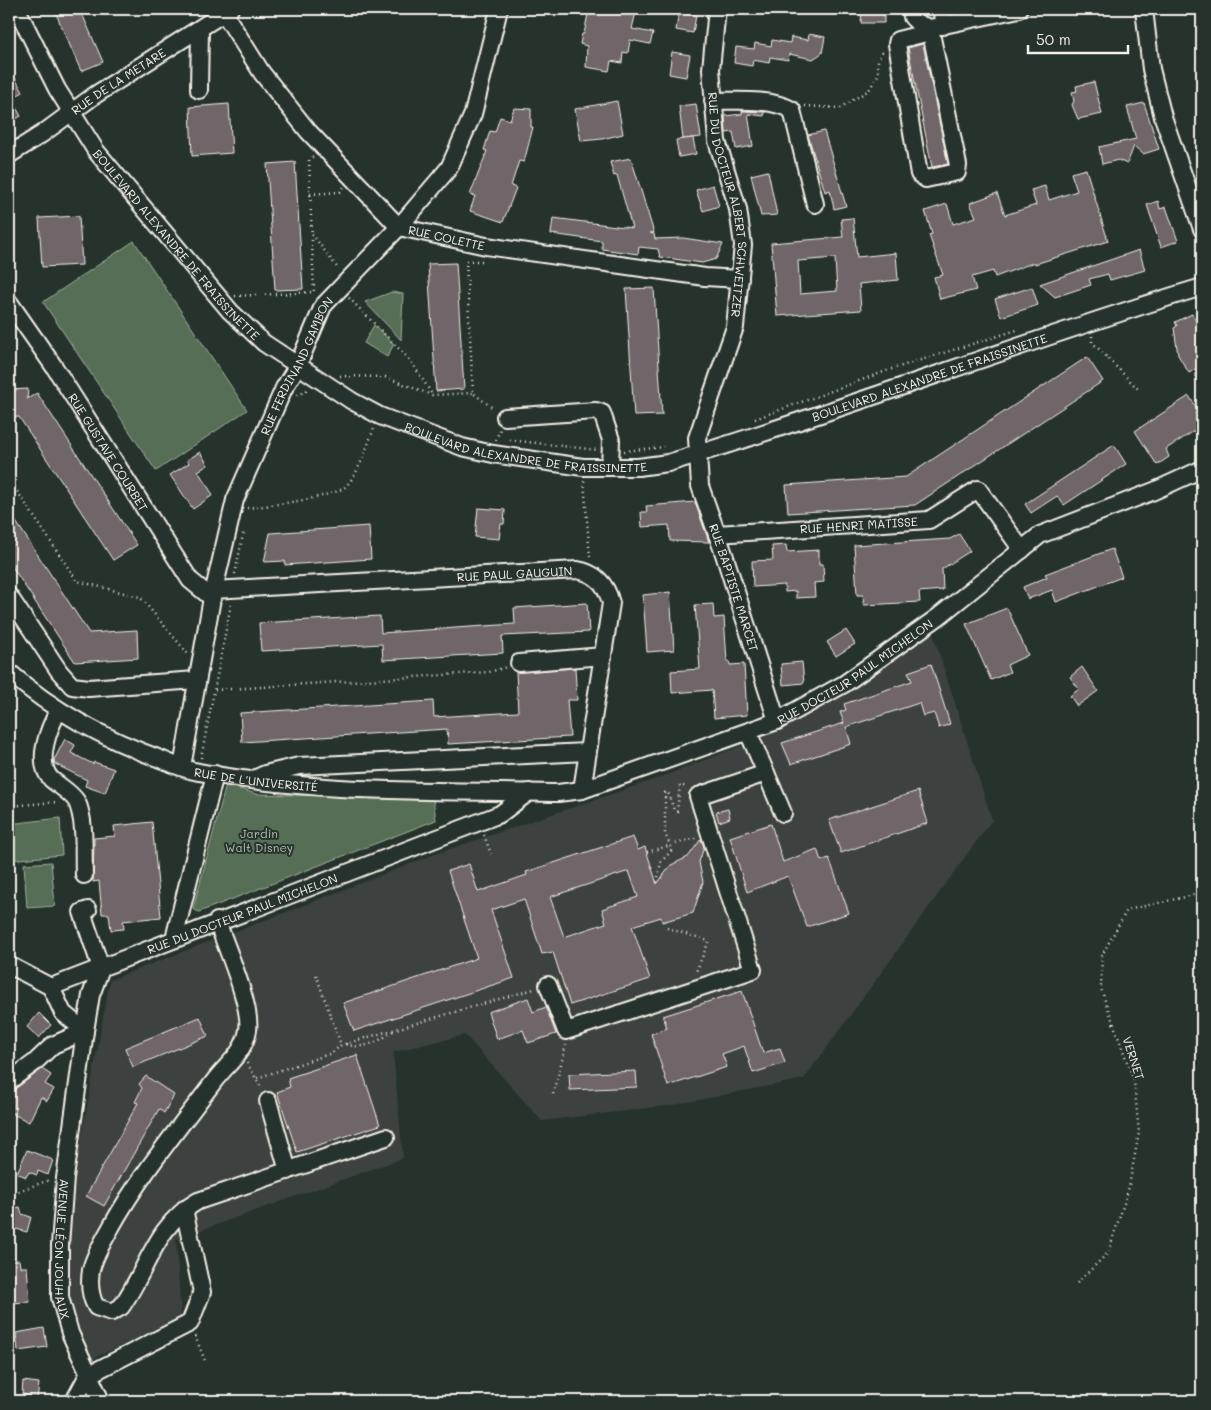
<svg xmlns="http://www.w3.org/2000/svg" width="1211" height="1410" font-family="Mali,sans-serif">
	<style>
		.built { fill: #3c423f }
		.green { fill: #556e54; stroke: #a4b09e }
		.building { fill: #706569; stroke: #f4f1e8; fill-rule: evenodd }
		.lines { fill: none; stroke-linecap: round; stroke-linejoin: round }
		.minor-casing { stroke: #f4f1e8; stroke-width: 20 }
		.path { stroke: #f4f1e8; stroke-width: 2.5; stroke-dasharray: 1 4; stroke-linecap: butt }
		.minor { stroke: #26332d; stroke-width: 16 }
		.labels { text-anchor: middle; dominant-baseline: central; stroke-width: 4; stroke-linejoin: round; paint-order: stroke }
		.street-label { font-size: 12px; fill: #f4f1e8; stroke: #26332d }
		.park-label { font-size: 12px; fill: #b4bdad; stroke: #26332d }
	</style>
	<rect width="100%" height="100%" fill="#26332d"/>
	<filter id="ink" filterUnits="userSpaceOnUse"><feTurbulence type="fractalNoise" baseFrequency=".02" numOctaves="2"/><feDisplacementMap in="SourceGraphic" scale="10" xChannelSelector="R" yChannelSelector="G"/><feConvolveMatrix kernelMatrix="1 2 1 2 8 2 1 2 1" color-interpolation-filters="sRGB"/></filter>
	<g filter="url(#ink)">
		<!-- built -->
		<polygon class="built" points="932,631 992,820 804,1079 673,1105 542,1121 465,1035 393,1052 403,1158 176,1239 181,1318 92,1359 67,1299 67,1218 110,980 441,852 659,778 783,729"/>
		<!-- green -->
		<g class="green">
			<polygon points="134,241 247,410 156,471 43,302"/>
			<polygon points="392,292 403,294 401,340 365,302"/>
			<polygon points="374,325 394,344 387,357 364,343"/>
			<polygon points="226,785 256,794 433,799 436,820 199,912 193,909"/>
			<polygon points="60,818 62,855 9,860 9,824"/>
			<polygon points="51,862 55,906 27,908 24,864"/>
		</g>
		<!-- building -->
		<g class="building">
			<polygon points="54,9 80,9 103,62 81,71"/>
			<polygon points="589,9 632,9 631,11 636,12 632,29 653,33 650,44 630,40 628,53 623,52 622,63 611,61 609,71 586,67 587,46 580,44 582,34 584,34"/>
			<polygon points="862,9 884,9 884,23 861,23"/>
			<polygon points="679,12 696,15 693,33 676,30"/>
			<polygon points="809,34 825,37 822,53 813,59 789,54 788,60 770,57 769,63 753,60 752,66 734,63 736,47 754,49 755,43 771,46 772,40 790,43 791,37 808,40"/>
			<polygon points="923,44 948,164 932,167 908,48"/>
			<polygon points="672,52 690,55 686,77 669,74"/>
			<polygon points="9,68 23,92 11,99 21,116 9,123"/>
			<polygon points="1094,82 1102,114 1078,119 1072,105 1074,101 1072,92 1077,91 1076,86"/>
			<polygon points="617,101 623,134 602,139 581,141 575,109"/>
			<polygon points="1144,103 1159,149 1143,154 1134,146 1127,164 1118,160 1102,164 1099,147 1136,139 1127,107"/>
			<polygon points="229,104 232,153 192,156 190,107"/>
			<polygon points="696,104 701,137 683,139 679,106"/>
			<polygon points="514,108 531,109 531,127 533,127 524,162 519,161 511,186 516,188 503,222 470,211 475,196 470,195 487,151 484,150 490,131 495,132 500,117 510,120"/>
			<polygon points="742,111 765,112 764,116 748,114 753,146 736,149 733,132 726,133 725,116 742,114"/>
			<polygon points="824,131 846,206 834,209 830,190 825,192 808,135"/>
			<polygon points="693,138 696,154 679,157 676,140"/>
			<polygon points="631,158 654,233 650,233 654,234 655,239 683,238 723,244 716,259 702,263 660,257 658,249 639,247 638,254 602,249 602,241 551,234 553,218 632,228 617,175 614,176 610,162"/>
			<polygon points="295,162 303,289 275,290 267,164"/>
			<polygon points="1086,169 1108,241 1035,264 1035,262 995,277 993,271 972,277 976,290 940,299 934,277 943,275 929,235 932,234 925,211 947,204 953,224 976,217 970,203 997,193 1005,215 1036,205 1031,190 1045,186 1049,200 1077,191 1071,173"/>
			<polygon points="768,171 777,215 761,216 751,175"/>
			<polygon points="713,185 719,206 703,211 696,190"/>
			<polygon points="1158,201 1160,209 1166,207 1178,241 1161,247 1147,205"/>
			<polygon points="79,216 82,265 42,267 39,218"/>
			<path d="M853,218L857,257L896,253L898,280L859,284L861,310L777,316L771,243L843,237L841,219ZM835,258L837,291L800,294L798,261Z"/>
			<polygon points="1139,250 1145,270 1110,280 1108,274 1089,279 1091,285 1055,297 1040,284"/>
			<polygon points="456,263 464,389 436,391 428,264"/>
			<polygon points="1032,287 1038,305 1001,317 995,299"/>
			<polygon points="654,288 662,415 634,416 626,289"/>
			<polygon points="1192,314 1202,331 1202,365 1189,373 1178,355 1174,328 1177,326 1175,322"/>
			<polygon points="1087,357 1103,381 915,505 788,513 786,485 906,477"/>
			<polygon points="28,389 27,399 37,393 137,545 113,560 19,417 9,417 9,390"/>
			<polygon points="1189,396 1199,411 1195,413 1202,426 1166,449 1169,457 1157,465 1135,431"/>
			<polygon points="1114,445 1126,464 1064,505 1057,496 1031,513 1025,504"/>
			<polygon points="200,452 208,465 198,471 213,495 193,509 170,475 189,463 187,460"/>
			<polygon points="695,502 709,542 670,541 669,525 642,527 641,512 647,512 646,506"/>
			<polygon points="478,508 505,510 504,524 501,524 499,539 475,537"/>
			<polygon points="9,511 89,633 137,630 138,658 75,662 9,562"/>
			<polygon points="369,526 371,559 285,565 285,561 264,562 270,533"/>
			<polygon points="959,534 970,551 942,569 943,590 919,592 920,602 864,605 863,595 857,595 854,545 950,539"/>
			<polygon points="786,545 787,552 819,550 819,564 823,564 824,582 814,583 815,597 796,598 796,591 785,592 785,585 753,587 752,561 773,560 772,546"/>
			<polygon points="1112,549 1122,577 1056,602 1052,590 1028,599 1023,587 1047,577 1045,574"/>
			<polygon points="670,592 674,650 647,652 643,595"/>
			<polygon points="587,603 589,632 502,636 503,653 383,660 382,644 261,651 259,623 380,616 381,633 515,624 514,608"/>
			<polygon points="713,604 714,618 724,617 727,661 729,661 730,665 744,664 747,715 714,718 712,690 672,693 671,671 700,669 695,605"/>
			<polygon points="1007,608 1028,655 1007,665 1010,672 991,680 966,624"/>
			<polygon points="846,630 855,644 836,656 827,642"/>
			<polygon points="802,662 804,683 783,685 781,664"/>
			<polygon points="931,664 950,724 939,728 934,713 923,716 919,703 846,727 851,744 791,764 782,743 844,723 840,712 846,710 844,704 912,681 908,672"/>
			<polygon points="1082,667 1098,691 1077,706 1070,696 1079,689 1070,677"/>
			<polygon points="575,668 577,700 567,700 570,737 448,744 447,729 242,742 240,713 433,701 434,717 518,712 516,672"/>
			<polygon points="65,739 75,745 71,753 93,764 94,762 114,769 105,793 85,786 87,780 55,764 54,760"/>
			<polygon points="918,791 928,823 841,853 829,820"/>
			<polygon points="728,809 730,818 719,822 716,812"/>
			<polygon points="152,822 161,917 123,921 124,929 111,930 109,914 102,914 99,881 93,882 94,838 115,836 114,826"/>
			<polygon points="771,824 783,862 817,849 821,861 829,858 849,913 807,927 788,876 747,892 730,837"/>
			<path d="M633,837L638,850L645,847L657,884L671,865L688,857L701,839L704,847L699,862L703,882L693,913L662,922L661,917L632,926L650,979L570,1005L553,952L542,954L524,899L491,910L514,978L354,1031L343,1003L477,958L448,871L469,864L478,892L527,875L526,872ZM629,871L638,897L602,909L606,923L564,937L550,897Z"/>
			<polygon points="742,991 763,1053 780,1048 785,1063 753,1073 744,1046 722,1054 727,1067 668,1086 651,1034 667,1028 663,1016"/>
			<polygon points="528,998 533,1012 546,1007 556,1034 528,1043 523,1030 497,1039 488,1012"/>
			<polygon points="39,1013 51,1025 39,1038 27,1027"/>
			<polygon points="200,1017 208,1036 133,1067 125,1048"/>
			<polygon points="357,1055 380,1125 297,1152 277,1092 290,1087 288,1078"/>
			<polygon points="42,1069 51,1075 45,1084 54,1089 47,1101 41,1097 29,1122 9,1112 9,1091 15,1089"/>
			<polygon points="636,1071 637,1087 570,1090 569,1074"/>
			<polygon points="146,1076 174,1095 164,1113 159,1109 104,1206 86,1196 138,1103 135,1102 142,1088 139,1084"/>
			<polygon points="27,1150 53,1160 48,1175 38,1171 37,1175 29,1172 26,1177 17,1173"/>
			<polygon points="20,1207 22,1214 31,1217 27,1232 9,1227 9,1209"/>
			<polygon points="19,1260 20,1267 27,1267 30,1302 9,1303 9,1261"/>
			<polygon points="44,1328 47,1347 18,1351 16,1333"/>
			<polygon points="23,1381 39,1383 37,1401 26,1401 27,1395 22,1394"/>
		</g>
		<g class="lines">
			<!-- minor casing -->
			<g class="minor-casing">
				<g id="minor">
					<path id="s1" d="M17,9L57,89L96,151L230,311L264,343L352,401L380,416L462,447L493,454L583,467H638L668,463C848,409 1023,341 1202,287"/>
					<path id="s2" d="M717,9L711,69L717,141L738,209L743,245L735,327L697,438L700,486L724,554L777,721"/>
					<polyline points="942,9 943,26"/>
					<polyline points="1144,9 1151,69 1163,117 1202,229"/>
					<path id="s3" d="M224,13L262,73L308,131L399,227L486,246L705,277L740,279"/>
					<polyline points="912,17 919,24 930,28 1019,9"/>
					<polygon points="930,28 958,165 957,172 926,179 919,174 897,44 898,40 926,33"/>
					<polyline points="199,90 200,29"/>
					<path d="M713,101C737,101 770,98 792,110L815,204"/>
					<path id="s4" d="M9,155L42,134L95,95L230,9"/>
					<path id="s5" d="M9,302L55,368L190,580L212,598"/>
					<polyline points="505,417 596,411 602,413 611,440 610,467"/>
					<path id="s6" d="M717,534L929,520L978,489L1022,550"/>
					<path id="s7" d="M213,590L577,570C596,573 606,584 611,603L582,790"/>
					<polyline points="9,596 59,671 72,686 89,688 196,680"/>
					<polyline points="519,663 603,656"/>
					<path id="s8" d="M9,672C53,711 107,740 163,760C174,765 186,770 199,772C317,794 439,790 558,793L582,790L777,721L844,684L938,617L1040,535L1154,491L1202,469"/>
					<path d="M59,710C49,727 35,762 51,779C59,786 72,793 77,802C86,823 83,853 84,875"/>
					<path id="s9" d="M182,767L212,598L235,500L284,388L298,365L323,306L399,227L449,168L473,114L499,9"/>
					<polyline points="766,773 783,813"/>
					<polyline points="254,779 265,774 299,766 587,752"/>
					<polyline points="88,910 82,912 101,968"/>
					<path d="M217,921C226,947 252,1006 248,1030C244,1053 228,1063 215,1080C179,1128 139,1176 110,1229C103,1242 94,1256 91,1270C89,1283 90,1296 96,1307L112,1312L121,1307C148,1269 155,1225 198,1201L386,1137"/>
					<polyline points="174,939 215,774"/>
					<polyline points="9,965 51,987"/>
					<path id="s10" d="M101,968L91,995L85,1031L65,1178L60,1245V1297L70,1333L101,1401"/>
					<polyline points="548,985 566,1031 753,970 698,796 766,773 748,732"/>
					<path id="s11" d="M51,987L500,814L529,792"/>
					<polyline points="9,1081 34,1063 53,1045 85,1031 63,1013 51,987"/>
					<polyline points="268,1101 288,1171"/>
					<polyline points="74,1401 88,1375 190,1323 202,1292 184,1209"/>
				</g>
			</g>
			<!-- path -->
			<g class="path">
				<polyline points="805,106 840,108 869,90 878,75 878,60 883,50"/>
				<polyline points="313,157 309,160 314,294"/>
				<polyline points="310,194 340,192 344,187"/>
				<polyline points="312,234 339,270"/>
				<polyline points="482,261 466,261 473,393 494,409"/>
				<polyline points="235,296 313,292"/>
				<polyline points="349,298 410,360 432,394"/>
				<polyline points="1092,336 1092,342 1140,391"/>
				<polyline points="340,376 385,377 432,395 473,393"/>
				<polyline points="297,395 308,390"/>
				<polyline points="755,419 889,370 1017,330"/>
				<polyline points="496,440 500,429"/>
				<polyline points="510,440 597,450"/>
				<polyline points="624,451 664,447"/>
				<polyline points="9,479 77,581 140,597 188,654"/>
				<polyline points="584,481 590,558"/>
				<path d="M247,508C266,506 332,498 345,487C360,473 366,447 374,429"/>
				<polyline points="235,574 244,530"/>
				<polyline points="215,690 489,672 507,667"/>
				<polyline points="201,758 231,604"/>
				<polyline points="9,806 57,802"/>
				<polyline points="484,835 491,854"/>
				<polyline points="647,852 696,838"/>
				<polyline points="657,882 661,862 672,850 665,834 665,793 668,792 674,810 677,811 680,785 687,787"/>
				<polyline points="667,928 709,941 695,974"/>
				<polyline points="316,975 341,1045"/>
				<path d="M346,1044C362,1051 380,1041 393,1031"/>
				<polyline points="247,1063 262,1089"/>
				<polyline points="257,1078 332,1053 341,1045 534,989"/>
				<polyline points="553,1094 566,1045"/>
				<polyline points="9,1194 50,1180"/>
				<polyline points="1077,1283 1108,1253 1128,1191 1139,1133 1134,1081 1101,989 1102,955 1127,910 1198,894 1202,889"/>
				<polyline points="195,1336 206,1363"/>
			</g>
			<!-- minor -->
			<use href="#minor" class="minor"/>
		</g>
	</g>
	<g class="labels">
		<!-- street labels -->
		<g class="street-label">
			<text stroke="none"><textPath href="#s4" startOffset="132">RUE DE LA METARE</textPath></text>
			<text stroke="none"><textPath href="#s2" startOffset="198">RUE DU DOCTEUR ALBERT SCHWEITZER</textPath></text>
			<text stroke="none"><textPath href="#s3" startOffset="326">RUE COLETTE</textPath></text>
			<text stroke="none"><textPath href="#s1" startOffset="286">BOULEVARD ALEXANDRE DE FRAISSINETTE</textPath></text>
			<text stroke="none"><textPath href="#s9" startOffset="420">RUE FERDINAND GAMBON</textPath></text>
			<text stroke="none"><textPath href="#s1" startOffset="1126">BOULEVARD ALEXANDRE DE FRAISSINETTE</textPath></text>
			<text stroke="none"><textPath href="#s1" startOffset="706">BOULEVARD ALEXANDRE DE FRAISSINETTE</textPath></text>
			<text stroke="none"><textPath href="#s5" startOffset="180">RUE GUSTAVE COURBET</textPath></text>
			<text stroke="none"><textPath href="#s6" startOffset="142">RUE HENRI MATISSE</textPath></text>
			<text stroke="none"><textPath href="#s7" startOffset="302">RUE PAUL GAUGUIN</textPath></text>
			<text stroke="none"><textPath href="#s2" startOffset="595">RUE BAPTISTE MARCET</textPath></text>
			<text stroke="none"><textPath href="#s8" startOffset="900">RUE DOCTEUR PAUL MICHELON</textPath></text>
			<text stroke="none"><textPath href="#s8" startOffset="274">RUE DE L'UNIVERSITÉ</textPath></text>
			<text stroke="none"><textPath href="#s11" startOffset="205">RUE DU DOCTEUR PAUL MICHELON</textPath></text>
			<text transform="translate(1134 1058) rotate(72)">VERNET</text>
			<text stroke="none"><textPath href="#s10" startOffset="285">AVENUE LÉON JOUHAUX</textPath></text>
		</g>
		<!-- park labels -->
		<g class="park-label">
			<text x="259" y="833">Jardin<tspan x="259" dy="14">Walt Disney</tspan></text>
		</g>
	</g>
	<!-- margin -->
	<rect width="1211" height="1410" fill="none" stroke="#26332d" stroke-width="30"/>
	<rect x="15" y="15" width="1181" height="1380" fill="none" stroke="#f4f1e8" stroke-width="2" filter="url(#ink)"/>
	<!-- scale -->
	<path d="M1028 45v8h100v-8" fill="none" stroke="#f4f1e8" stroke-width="2.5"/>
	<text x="1036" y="45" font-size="15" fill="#f4f1e8" stroke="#26332d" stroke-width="4" paint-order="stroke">50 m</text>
</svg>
